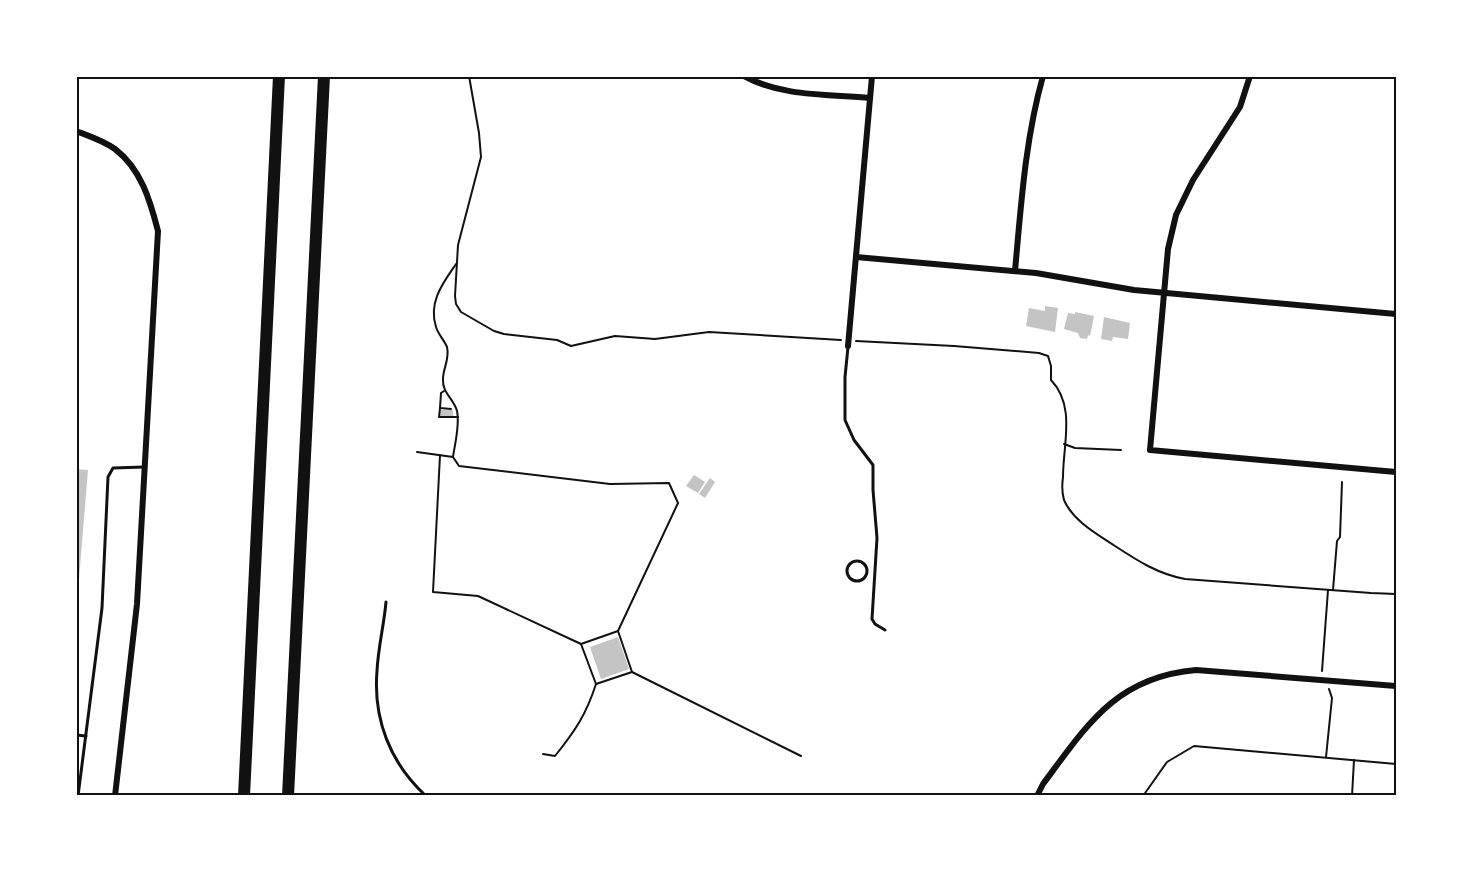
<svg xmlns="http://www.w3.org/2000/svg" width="1473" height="872" font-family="Figtree,sans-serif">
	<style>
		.building { fill: #c4c4c4 }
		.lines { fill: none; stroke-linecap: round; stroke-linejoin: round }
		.path { stroke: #111; stroke-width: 2 }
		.service { stroke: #111; stroke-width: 3 }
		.minor { stroke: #111; stroke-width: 6 }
		.motorway { stroke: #111; stroke-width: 12 }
		.neatline { fill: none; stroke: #111; stroke-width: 2 }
	</style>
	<rect width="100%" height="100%" fill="#fff"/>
	<!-- building -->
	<g class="building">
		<polygon points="1045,306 1058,308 1055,332 1026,326 1029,308 1045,311"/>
		<polygon points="1075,312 1094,316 1090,336 1088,335 1087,339 1080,338 1078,333 1064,329 1068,313 1075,314"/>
		<polygon points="1104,317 1130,323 1128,339 1113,337 1112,341 1101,339"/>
		<rect x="440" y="410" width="13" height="7"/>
		<polygon points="76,469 88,470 78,591 76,591"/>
		<polygon points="694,475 705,482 698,493 686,486"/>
		<polygon points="710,478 715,482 705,498 699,494"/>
		<polygon points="618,637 629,669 601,679 590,647"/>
	</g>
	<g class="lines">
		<!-- path -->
		<g class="path">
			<polyline points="469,76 479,133 481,157 458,245 455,296 456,304 461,312 494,331 504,334 557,340 571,346 615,336 655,339 709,332 841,340"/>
			<path d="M856,341L954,346L1039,353L1048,356L1051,366V380C1076,406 1063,444 1063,477C1062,484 1062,493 1064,500C1073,521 1097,534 1115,546C1138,561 1158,574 1185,579L1371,593L1396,594"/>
			<polyline points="444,391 441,393 440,408 451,409"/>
			<polyline points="440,408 439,417 458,417"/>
			<polyline points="1064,444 1075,448 1121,450"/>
			<polyline points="417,452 453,457 459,466 610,484 669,483 678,503 618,631 632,672 801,756"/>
			<polyline points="440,455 433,592 478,596 581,644 618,631"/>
			<path d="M453,457C455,443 460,425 457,411C454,399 442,393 443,379C443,368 450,359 447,347C444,340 438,334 436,327C428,302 443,283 456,264"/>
			<polyline points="1333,590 1337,541 1340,537 1342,482"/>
			<polyline points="581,644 596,684 632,672"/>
			<polyline points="1322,671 1328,590"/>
			<path d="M543,754L555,756C575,731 586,715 596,684"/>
			<polyline points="1326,757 1332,698 1329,689"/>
			<polyline points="1143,796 1167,762 1194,746 1396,764"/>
			<polyline points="1352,796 1354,760"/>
		</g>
		<!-- service -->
		<g class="service">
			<polyline points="848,347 845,377 845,420 854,440 873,465 873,490 877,538 872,619 875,624 885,630"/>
			<circle cx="857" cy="571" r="10"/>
			<path d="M386,602C384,625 378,648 377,671C373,719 390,763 426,796"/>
			<polyline points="76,735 86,736"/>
			<polyline points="78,796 102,608 108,477 113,468 144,467"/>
		</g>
		<!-- minor -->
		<g class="minor">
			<path d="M744,76C782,97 829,94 870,98"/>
			<polyline points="1250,76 1240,107 1193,180 1176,215 1168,249 1150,450 1396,472"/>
			<path d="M76,131C89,136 104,141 115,149C141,169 150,200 158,231L137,604L115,796"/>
			<polyline points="856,257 1036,273 1134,290 1396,314"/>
			<path d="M1015,271C1021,206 1025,140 1043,76"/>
			<polyline points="848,346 872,76"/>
			<path d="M1037,796L1043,784C1087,725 1116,677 1196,670L1396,686"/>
		</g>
		<!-- motorway -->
		<g class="motorway">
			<polyline points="244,796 279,76"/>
			<polyline points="288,796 324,76"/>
		</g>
	</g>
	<!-- border -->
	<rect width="1473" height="872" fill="none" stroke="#ffffff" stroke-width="156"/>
	<rect x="78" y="78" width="1317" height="716" class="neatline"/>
</svg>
